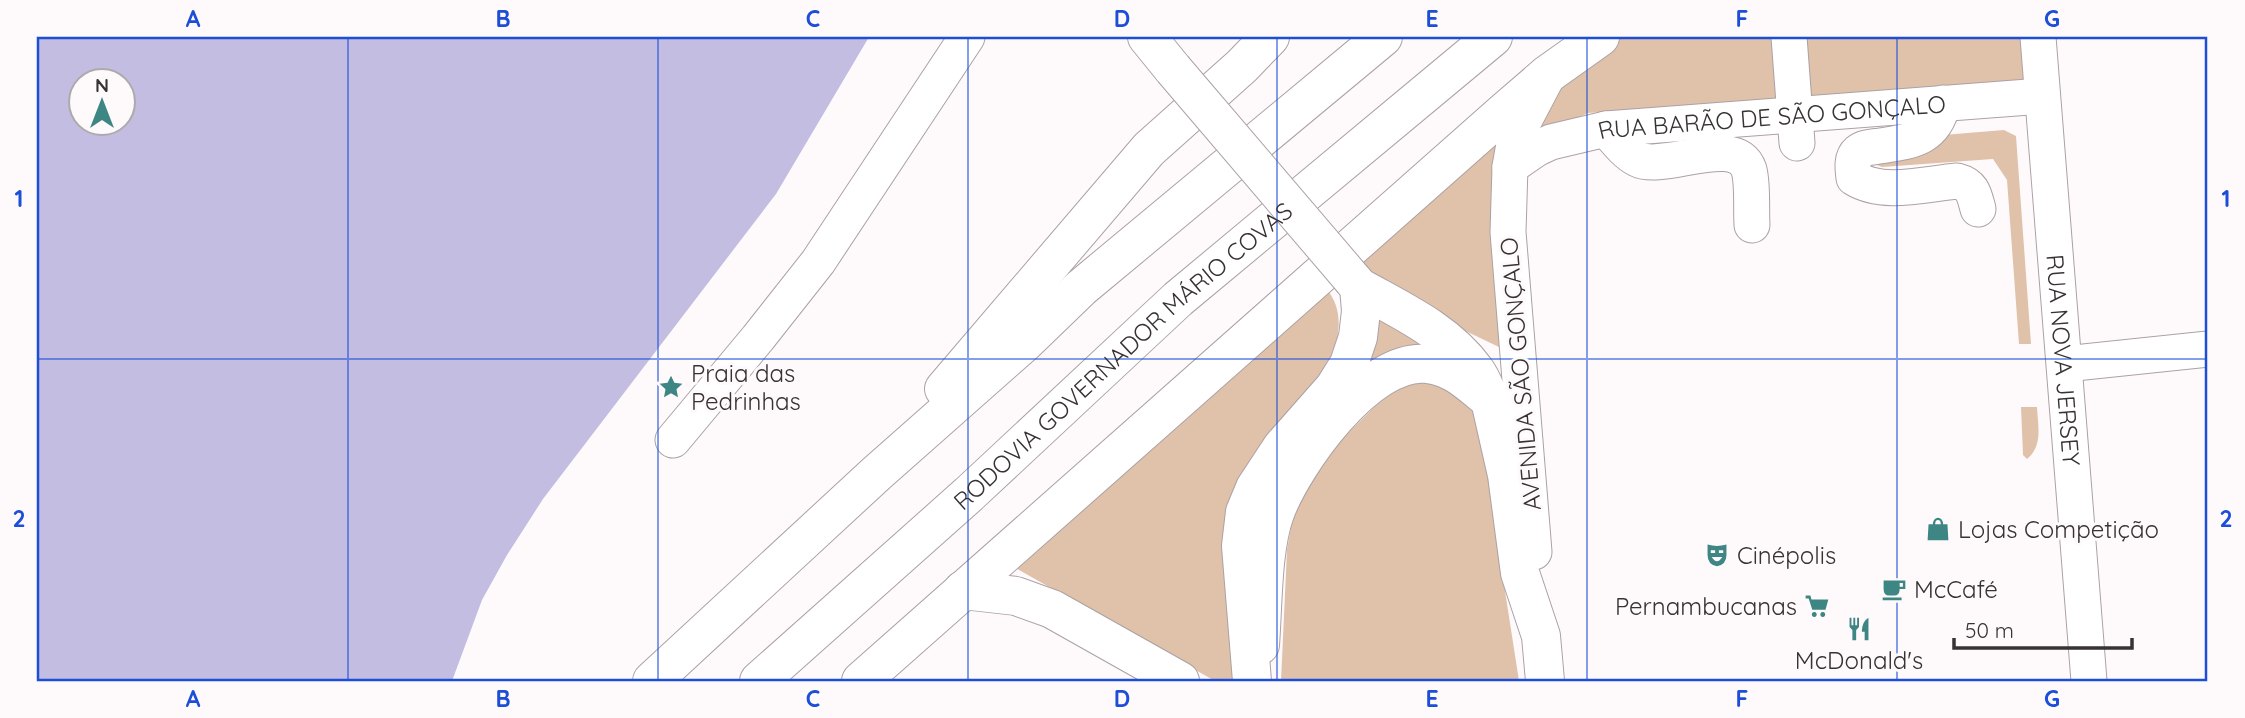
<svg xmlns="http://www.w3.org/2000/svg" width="2245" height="718" font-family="Quicksand,sans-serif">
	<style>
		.green { fill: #dfc2a9 }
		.water { fill: #c3bde1; fill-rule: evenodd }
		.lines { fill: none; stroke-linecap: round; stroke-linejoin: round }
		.minor-casing { stroke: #aca1a4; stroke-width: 37 }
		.major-casing { stroke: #aca1a4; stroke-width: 40 }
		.highway-casing { stroke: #aca1a4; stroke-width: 40 }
		.minor { stroke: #fff; stroke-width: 35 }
		.major { stroke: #fff; stroke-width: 38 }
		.highway { stroke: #fff; stroke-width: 38 }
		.highway-bridge-casing { stroke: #aca1a4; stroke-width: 40; stroke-linecap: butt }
		.highway-bridge { stroke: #fff; stroke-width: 38 }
		.grid { fill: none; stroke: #1d4ed8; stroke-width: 2; stroke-opacity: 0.55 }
		.labels { text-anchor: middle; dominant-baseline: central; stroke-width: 6; stroke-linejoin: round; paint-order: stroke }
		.street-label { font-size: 24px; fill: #373233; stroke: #fefafb }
		.poi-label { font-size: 24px; fill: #373233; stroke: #fefafb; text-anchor: start }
		.neatline { fill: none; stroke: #1d4ed8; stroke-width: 2.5 }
		.grid-label { font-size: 23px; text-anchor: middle; font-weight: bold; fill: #1d4ed8 }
	</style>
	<rect width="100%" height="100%" fill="#fefafb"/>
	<!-- green -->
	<g class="green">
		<polygon points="1618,37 2027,37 2030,80 1588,113 1529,140 1557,82"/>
		<polygon points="1508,125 1503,349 1424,311 1355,263"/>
		<polygon points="2004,130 2016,136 2031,344 2019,344 2007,180 1993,159 1882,167 1877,165 1876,160 1931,136"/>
		<path d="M1324,285C1344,310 1339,326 1335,355L1246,681H1215L1012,566Z"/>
		<polygon points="1368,305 1435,343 1356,370"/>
		<polygon points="1426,373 1479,399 1499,496 1505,591 1519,681 1281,681 1287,550 1295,505 1336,445 1382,399"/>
		<path d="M2021,407H2037C2038,427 2043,446 2027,459L2023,455Z"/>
	</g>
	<!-- water -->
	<path class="water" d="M37,37H869L776,194L543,499L507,555L482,600L452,681H37ZM80,80H122V122H80Z"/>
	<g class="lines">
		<!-- minor casing -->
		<g class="minor-casing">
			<g id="minor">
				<polyline points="1789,37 1797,143"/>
				<path id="s1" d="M2038,37L2089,681"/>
				<path d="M1943,103C1935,139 1913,141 1880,146C1873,147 1864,147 1858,152C1851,158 1853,170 1854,178C1883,196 1924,184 1957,181C1973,185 1974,194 1978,209"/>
				<path d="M1606,129C1615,139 1625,153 1637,159C1664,173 1736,132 1749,170C1753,184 1751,210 1752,225"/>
				<path id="s2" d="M1510,167L1536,149L1551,142L1606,129L2042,96"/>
				<polyline points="2065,364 2208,349"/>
				<polyline points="673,440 758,338 818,262 967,37"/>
				<polyline points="1534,552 1508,232 1510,167 1515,138 1546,79"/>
			</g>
		</g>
		<!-- major casing -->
		<g class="major-casing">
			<g id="major">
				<polyline points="963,590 1016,596 1052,609 1180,681"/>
				<path d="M1260,645C1263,606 1262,549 1275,513C1293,464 1368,357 1427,364C1453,366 1471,385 1490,400L1507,475L1520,573L1541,636L1545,681"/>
			</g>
		</g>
		<!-- highway casing -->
		<g class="highway-casing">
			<g id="highway">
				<polyline points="1147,37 1173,69"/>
				<path d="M1353,280L1359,287C1400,310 1447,331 1475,370C1482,379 1486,391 1490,400"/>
				<polyline points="944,389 1149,149 1242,66 1270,37"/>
				<polyline points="652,681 877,473 1023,344 1081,288 1383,37"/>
				<path id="s3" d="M759,681L969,494L1178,299L1493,37"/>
				<polyline points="861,681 1504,112 1548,74 1600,37"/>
				<polyline points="1252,681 1241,546 1245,512 1255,488 1282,447 1334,388 1349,364 1358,337 1361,311 1359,287"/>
			</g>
		</g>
		<!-- minor -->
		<use href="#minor" class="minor"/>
		<!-- major -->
		<use href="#major" class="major"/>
		<!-- highway -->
		<use href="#highway" class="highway"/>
		<!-- highway-bridge casing -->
		<g class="highway-bridge-casing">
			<polyline id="highway-bridge" points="1173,69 1353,280"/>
		</g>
		<!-- highway-bridge -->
		<use href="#highway-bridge" class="highway-bridge"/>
	</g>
	<!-- grid -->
	<path class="grid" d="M348,37V681M658,37V681M968,37V681M1277,37V681M1587,37V681M1897,37V681M37,359H2208"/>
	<!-- icons -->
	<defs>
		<g id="sight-bare" transform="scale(1.89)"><path d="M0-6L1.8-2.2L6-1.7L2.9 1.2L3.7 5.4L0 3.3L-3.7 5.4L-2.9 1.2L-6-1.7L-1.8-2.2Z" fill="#3e8684" stroke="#fefafb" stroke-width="2.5" paint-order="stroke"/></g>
		<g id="shop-bare" transform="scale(1.89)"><path d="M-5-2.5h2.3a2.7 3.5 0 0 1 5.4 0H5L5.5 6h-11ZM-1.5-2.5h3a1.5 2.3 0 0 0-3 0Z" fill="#3e8684" stroke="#fefafb" stroke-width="2.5" paint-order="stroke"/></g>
		<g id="theatre-bare" transform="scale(1.89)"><path d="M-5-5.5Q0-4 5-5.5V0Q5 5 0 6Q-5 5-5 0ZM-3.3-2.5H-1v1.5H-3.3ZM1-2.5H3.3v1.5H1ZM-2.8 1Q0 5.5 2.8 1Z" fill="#3e8684" stroke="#fefafb" stroke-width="2.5" paint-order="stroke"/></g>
		<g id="cafe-bare" transform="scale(1.89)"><path d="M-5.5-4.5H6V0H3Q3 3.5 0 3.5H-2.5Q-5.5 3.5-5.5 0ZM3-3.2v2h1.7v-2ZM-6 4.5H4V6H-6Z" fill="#3e8684" stroke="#fefafb" stroke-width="2.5" paint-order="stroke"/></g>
		<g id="supermarket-bare" transform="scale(1.89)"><path d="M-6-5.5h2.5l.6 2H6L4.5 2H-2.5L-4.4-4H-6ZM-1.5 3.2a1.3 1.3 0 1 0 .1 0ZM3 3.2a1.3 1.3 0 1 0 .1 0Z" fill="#3e8684" stroke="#fefafb" stroke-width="2.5" paint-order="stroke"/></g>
		<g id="restaurant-bare" transform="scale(1.89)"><path d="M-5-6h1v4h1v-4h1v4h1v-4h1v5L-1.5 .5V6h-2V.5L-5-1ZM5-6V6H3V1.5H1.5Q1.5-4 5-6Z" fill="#3e8684" stroke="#fefafb" stroke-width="2.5" paint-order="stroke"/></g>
	</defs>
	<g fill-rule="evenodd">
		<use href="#sight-bare" x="671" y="387"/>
		<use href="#shop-bare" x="1938" y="529"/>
		<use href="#theatre-bare" x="1717" y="555"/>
		<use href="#cafe-bare" x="1894" y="589"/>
		<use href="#supermarket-bare" x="1817" y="606"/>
		<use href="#restaurant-bare" x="1859" y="629"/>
	</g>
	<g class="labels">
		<!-- street labels -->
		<g class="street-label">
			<text stroke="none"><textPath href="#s2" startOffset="271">RUA BARÃO DE SÃO GONÇALO</textPath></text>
			<text stroke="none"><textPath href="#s3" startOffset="488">RODOVIA GOVERNADOR MÁRIO COVAS</textPath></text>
			<text stroke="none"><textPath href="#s1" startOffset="324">RUA NOVA JERSEY</textPath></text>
			<text transform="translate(1520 374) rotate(-95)">AVENIDA SÃO GONÇALO</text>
		</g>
		<!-- poi labels -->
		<g class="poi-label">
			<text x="691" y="373">Praia das<tspan x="691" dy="28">Pedrinhas</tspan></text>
			<text x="1958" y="529">Lojas Competição</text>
			<text x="1737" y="555">Cinépolis</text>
			<text x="1914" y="589">McCafé</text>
			<text x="1797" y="606" text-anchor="end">Pernambucanas</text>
			<text x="1859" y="660" text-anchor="middle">McDonald's</text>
		</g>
	</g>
	<!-- border -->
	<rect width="2245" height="718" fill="none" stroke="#fefafb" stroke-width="77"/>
	<!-- north arrow -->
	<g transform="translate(102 102)"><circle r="33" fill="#fefafb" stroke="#aeaaab" stroke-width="2"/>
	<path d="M0-5L12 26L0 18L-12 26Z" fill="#3e8684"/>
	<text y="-10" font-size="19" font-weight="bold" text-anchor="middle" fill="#373233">N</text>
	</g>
	<!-- scale -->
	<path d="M1954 638v10h178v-10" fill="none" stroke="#373233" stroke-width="3.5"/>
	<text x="1965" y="638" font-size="21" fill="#373233" stroke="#fefafb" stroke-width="5" paint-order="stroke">50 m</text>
	<rect x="38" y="38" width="2168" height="642" class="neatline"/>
	<g class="grid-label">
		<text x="193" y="27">A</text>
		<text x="503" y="27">B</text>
		<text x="813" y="27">C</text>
		<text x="1122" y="27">D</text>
		<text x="1432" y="27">E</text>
		<text x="1742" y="27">F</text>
		<text x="2052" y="27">G</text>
		<text x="19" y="207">1</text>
		<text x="2226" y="207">1</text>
		<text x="19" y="527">2</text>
		<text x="2226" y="527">2</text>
		<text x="193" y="707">A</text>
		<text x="503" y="707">B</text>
		<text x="813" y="707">C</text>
		<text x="1122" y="707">D</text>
		<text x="1432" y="707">E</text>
		<text x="1742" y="707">F</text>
		<text x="2052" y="707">G</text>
	</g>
</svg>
